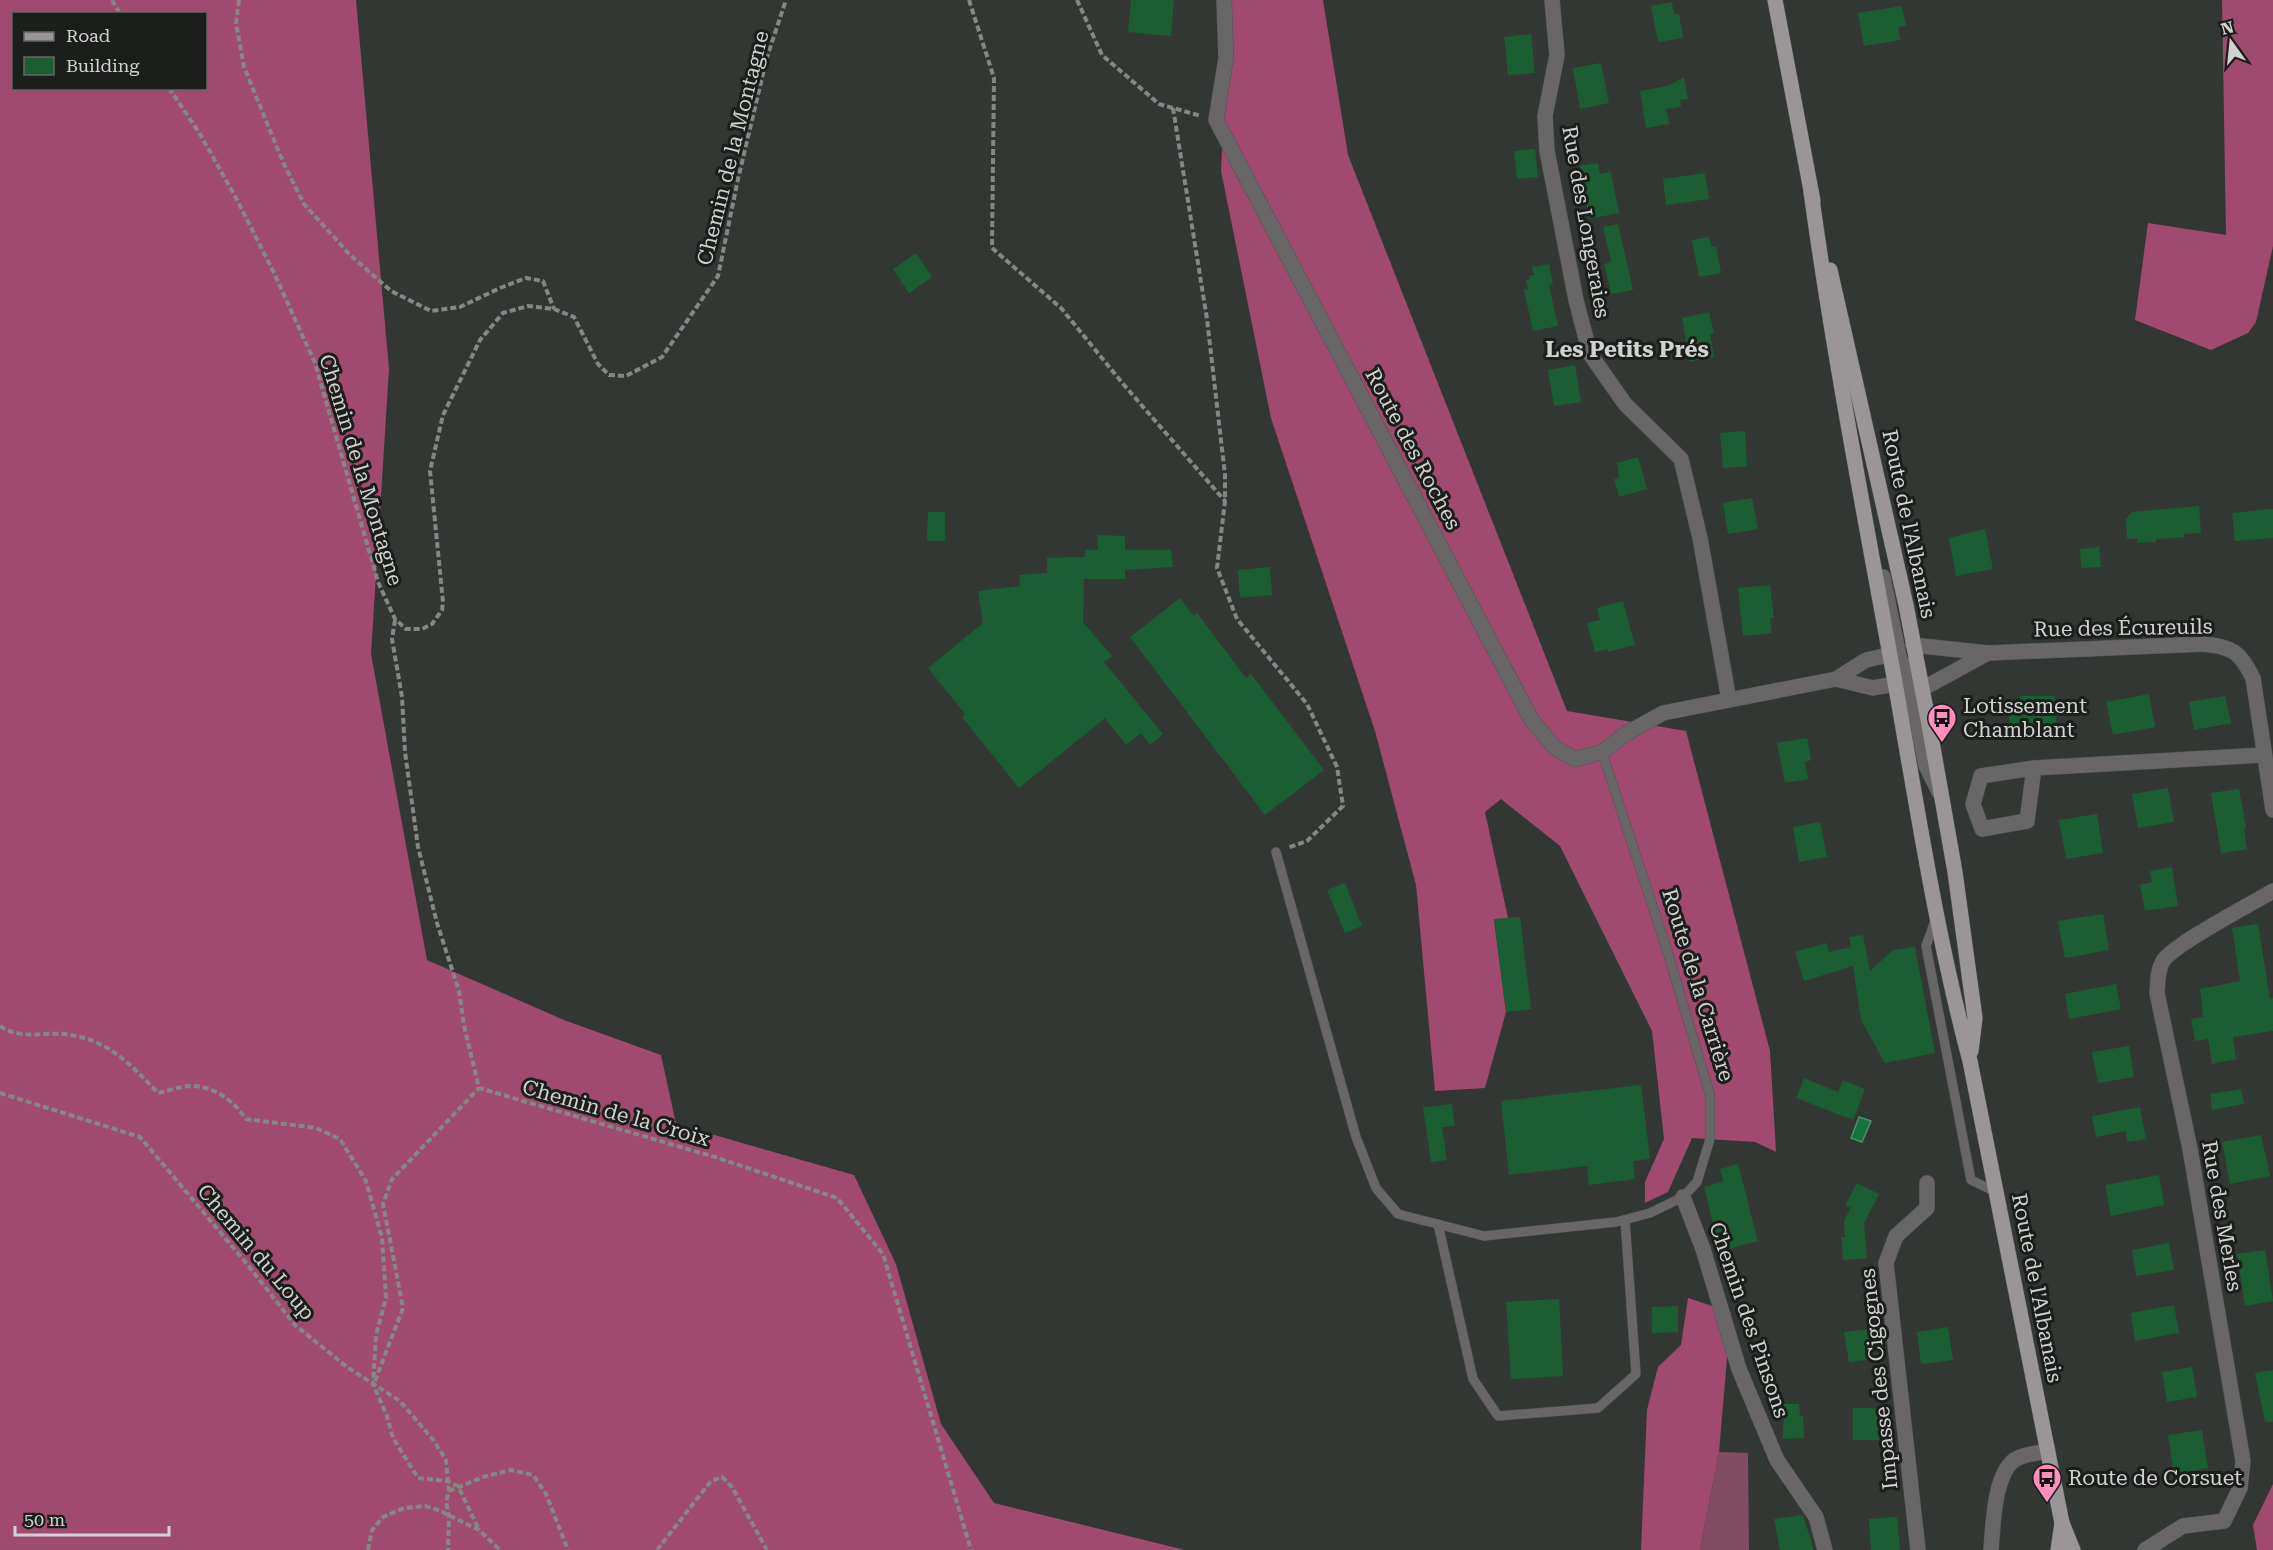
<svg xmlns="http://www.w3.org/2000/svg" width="2273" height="1550" font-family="'Roboto Serif',serif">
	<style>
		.green { fill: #824c63 }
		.forest { fill: #a04a70; fill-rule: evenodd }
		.water { fill: #14733a; stroke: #4c9067; stroke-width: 1.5 }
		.building { fill: #1b5e33 }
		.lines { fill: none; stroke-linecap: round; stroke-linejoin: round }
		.service-casing { stroke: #4f5350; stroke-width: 10 }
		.minor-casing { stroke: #4f5350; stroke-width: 16 }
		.tertiary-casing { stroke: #4f5350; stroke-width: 16 }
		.primary-casing { stroke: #4f5350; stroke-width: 16 }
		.path { stroke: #858785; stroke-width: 4; stroke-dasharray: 6 3; stroke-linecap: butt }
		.service { stroke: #696667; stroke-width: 9 }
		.minor { stroke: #696667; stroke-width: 15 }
		.tertiary { stroke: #696667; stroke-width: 15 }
		.primary { stroke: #9a9596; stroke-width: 15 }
		.labels { text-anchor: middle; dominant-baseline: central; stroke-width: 6; stroke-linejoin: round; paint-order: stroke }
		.street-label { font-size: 21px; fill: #d0d2d0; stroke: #1c1e1c }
		.poi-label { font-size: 21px; fill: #d0d2d0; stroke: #1c1e1c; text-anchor: start }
		.neighbourhood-label { font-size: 22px; font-weight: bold; fill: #d0d2d0; stroke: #1c1e1c }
	</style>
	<rect width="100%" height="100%" fill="#333734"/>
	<!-- green -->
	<polygon class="green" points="1719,1452 1748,1453 1749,1550 1700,1550"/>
	<!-- forest -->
	<g class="forest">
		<path d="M0,0H356L389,369L371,654L427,960L564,1020L661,1055L676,1124L854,1175L896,1264L941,1424L994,1503L1185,1550H0ZM14,14H206V88H14Z"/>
		<polygon points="1229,0 1323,0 1348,155 1567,711 1686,731 1770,1051 1776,1152 1755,1142 1692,1138 1668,1192 1645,1203 1645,1182 1664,1139 1652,1031 1560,846 1501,799 1485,812 1508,918 1494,920 1506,1012 1485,1088 1435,1091 1416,885 1375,731 1271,418 1221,171"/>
		<polygon points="2222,0 2273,0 2273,246 2256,322 2248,333 2211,350 2135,320 2148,223 2226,235"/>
		<polygon points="1688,1298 1731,1312 1719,1452 1700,1550 1641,1550 1647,1410 1658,1367 1681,1345"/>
		<polygon points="2273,1484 2273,1550 2257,1550 2253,1525"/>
	</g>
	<!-- water -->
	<polygon class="water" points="1859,1117 1871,1121 1862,1142 1851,1138"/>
	<!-- building -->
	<g class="building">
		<polygon points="1131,0 1174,0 1171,36 1128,32"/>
		<polygon points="1672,2 1674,15 1679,14 1683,38 1658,42 1651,6"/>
		<polygon points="1902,6 1906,26 1898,27 1900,40 1864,46 1858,13"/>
		<polygon points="1531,34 1535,73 1508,75 1504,37"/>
		<polygon points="1601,63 1609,103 1580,109 1573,68"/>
		<polygon points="1684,77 1688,99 1680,100 1681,107 1666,109 1669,124 1646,128 1640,91 1668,86"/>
		<polygon points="1535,149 1538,177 1517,179 1514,151"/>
		<polygon points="1598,163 1600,174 1611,172 1619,213 1589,219 1580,166"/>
		<polygon points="1705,173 1709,199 1666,205 1663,179"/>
		<polygon points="1618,224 1633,290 1611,294 1604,264 1611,262 1603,227"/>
		<polygon points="1709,237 1712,247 1716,246 1721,273 1699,277 1692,240"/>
		<polygon points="916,253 932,277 909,293 893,269"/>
		<polygon points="1549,264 1553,284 1549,285 1558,326 1533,331 1524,290 1528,289 1526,280 1530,279 1529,276 1534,275 1532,267"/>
		<polygon points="1709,312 1714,333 1710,334 1714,357 1690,362 1682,318"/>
		<polygon points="1575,365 1581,402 1554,406 1548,370"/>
		<polygon points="1745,431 1747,466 1723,468 1720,433"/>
		<polygon points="1638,457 1647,489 1619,497 1614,479 1619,478 1617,463"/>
		<polygon points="1752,498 1758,529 1728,534 1723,503"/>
		<polygon points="2199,506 2201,533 2183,534 2184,537 2156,539 2156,542 2137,543 2137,538 2127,539 2126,519 2132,512"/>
		<polygon points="2273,509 2273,538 2235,541 2232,513"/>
		<polygon points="928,512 945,512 945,541 927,541"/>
		<polygon points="1985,529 1993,569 1956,576 1949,538"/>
		<polygon points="1097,535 1125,536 1125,550 1171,550 1173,567 1125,570 1125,579 1084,579 1083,622 1112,656 1104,662 1163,734 1150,745 1141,733 1126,745 1105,718 1019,788 962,717 965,714 928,668 983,623 978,591 1020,586 1019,575 1047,573 1047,558 1085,557 1085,550 1098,550"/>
		<polygon points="2099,547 2101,567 2081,568 2080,549"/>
		<polygon points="1270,567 1272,595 1240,598 1238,570"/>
		<polygon points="1770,585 1774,618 1770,618 1772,633 1743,636 1738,588"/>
		<polygon points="1180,598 1194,616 1197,613 1246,678 1251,674 1324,770 1265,815 1130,637"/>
		<polygon points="1623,601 1635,645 1608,652 1608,649 1595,652 1587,623 1600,620 1597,608"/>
		<polygon points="2149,694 2155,727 2113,735 2106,702"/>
		<polygon points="2020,696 2055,696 2056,727 2029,726 2028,730 2010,730 2009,710 2018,709"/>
		<polygon points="2225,696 2231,723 2194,730 2189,702"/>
		<polygon points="1807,738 1811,760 1805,762 1808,779 1785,783 1777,743"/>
		<polygon points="2168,788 2174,822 2138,828 2132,794"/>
		<polygon points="2239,789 2246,828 2244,828 2247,849 2221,853 2211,793"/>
		<polygon points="2097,814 2103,853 2066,859 2059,820"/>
		<polygon points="1820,822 1827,857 1799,862 1793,827"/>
		<polygon points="2172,867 2178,906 2145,911 2140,885 2152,882 2150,871"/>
		<polygon points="1345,883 1362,926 1345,933 1327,890"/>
		<polygon points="2103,914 2109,950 2065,958 2058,921"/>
		<polygon points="1520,917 1531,1009 1506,1012 1494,919"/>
		<polygon points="2258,924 2270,999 2273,998 2273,1031 2233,1037 2236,1059 2212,1064 2208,1039 2195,1041 2191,1019 2203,1017 2200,989 2240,981 2232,928"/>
		<polygon points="1863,935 1870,971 1893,950 1915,947 1935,1053 1885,1063 1861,1020 1853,966 1804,981 1795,952 1826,943 1829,952 1851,947 1849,937"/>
		<polygon points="2116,984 2121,1009 2069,1019 2065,994"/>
		<polygon points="2129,1046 2134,1077 2098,1083 2092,1052"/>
		<polygon points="1804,1078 1838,1092 1843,1080 1865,1089 1853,1120 1796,1098"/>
		<polygon points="1641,1085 1650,1159 1633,1161 1635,1179 1589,1185 1587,1166 1509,1175 1501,1101"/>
		<polygon points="2241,1089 2244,1104 2212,1110 2210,1094"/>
		<polygon points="1452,1104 1455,1126 1442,1127 1447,1160 1431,1162 1423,1107"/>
		<polygon points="2140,1107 2146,1139 2127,1142 2126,1131 2096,1137 2092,1116"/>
		<polygon points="2261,1135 2270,1176 2230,1184 2222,1142"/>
		<polygon points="1738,1164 1758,1241 1720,1251 1704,1187 1723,1181 1720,1169"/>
		<polygon points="2159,1175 2164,1205 2111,1216 2105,1185"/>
		<polygon points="1857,1183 1879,1194 1864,1223 1867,1258 1843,1260 1841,1237 1845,1237 1844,1221 1851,1207 1845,1206"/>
		<polygon points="2169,1243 2174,1270 2136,1276 2132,1250"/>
		<polygon points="2265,1250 2273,1301 2245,1306 2237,1254"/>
		<polygon points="1559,1299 1563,1376 1511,1379 1506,1302"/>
		<polygon points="2174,1305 2179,1333 2135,1341 2131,1313"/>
		<polygon points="1678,1306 1678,1332 1652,1333 1652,1307"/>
		<polygon points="1948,1327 1953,1360 1921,1364 1917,1332"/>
		<polygon points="1869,1329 1874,1359 1849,1362 1844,1332"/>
		<polygon points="2192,1367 2197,1397 2167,1402 2162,1372"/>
		<polygon points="2273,1370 2273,1422 2265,1422 2255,1373"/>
		<polygon points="1784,1404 1799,1404 1800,1416 1803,1416 1804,1438 1783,1439"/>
		<polygon points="1853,1408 1878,1408 1879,1440 1853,1440"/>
		<polygon points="2202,1430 2208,1468 2174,1474 2168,1435"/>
		<polygon points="1803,1515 1814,1550 1780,1550 1774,1519"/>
		<polygon points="1897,1517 1900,1550 1871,1550 1869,1519"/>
	</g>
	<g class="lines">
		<!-- service casing -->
		<g class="service-casing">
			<g id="service">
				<polyline points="1276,852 1356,1137 1376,1188 1398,1214 1484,1236 1616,1222 1650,1213 1683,1197 1697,1182 1710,1139 1710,1095 1666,947 1602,752"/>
				<polyline points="1935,921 1926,946 1971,1180 1996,1192"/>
				<polyline points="1438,1224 1473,1379 1498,1416 1598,1408 1636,1374 1625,1220"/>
			</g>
		</g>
		<!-- minor casing -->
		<g class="minor-casing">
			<g id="minor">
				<polyline points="1224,0 1226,58 1216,120 1531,719 1554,747 1575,759 1602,752 1627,733 1663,713 1836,679 1866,660 1889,655"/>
				<polyline points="1552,0 1557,55 1545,116 1547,151 1576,300 1590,354 1625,404 1681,459 1700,538 1729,700"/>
				<polyline points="1883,577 1901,666"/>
				<path d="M1913,645L1988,653L2204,644C2233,647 2240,652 2253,678L2273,810"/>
				<polyline points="1906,665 1926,766 1939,792"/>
				<polyline points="1836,679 1873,688 1895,684 1899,673"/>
				<polyline points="1922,689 1988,653"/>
				<polyline points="2034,768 2027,821 1982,829 1973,804 1981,776 2034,768 2263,755"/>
				<polyline points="1683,1197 1703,1249 1739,1369 1777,1460 1816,1517 1825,1550"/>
				<polyline points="1918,1550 1886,1263 1896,1236 1927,1208 1927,1183"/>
				<path d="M2145,1550L2183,1526L2224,1521L2240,1488L2243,1461L2190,1149L2157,993C2158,983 2157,971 2163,961C2174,944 2251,904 2273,891"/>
			</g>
		</g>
		<!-- tertiary casing -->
		<g class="tertiary-casing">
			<path id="tertiary" d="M1991,1550C1993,1526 1994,1472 2016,1459C2025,1454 2038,1453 2048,1451"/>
		</g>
		<!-- primary casing -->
		<g class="primary-casing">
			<g id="primary">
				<polyline points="1775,0 1813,201"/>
				<path d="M1811,192C1834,358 1866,523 1896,688C1918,812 1937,938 1970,1061L2062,1523L2073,1550"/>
				<polyline points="1830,270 1906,605 1929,725 1955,872 1975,1018 1971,1051"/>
				<polyline points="2058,1550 2062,1523"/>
			</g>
		</g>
		<!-- path -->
		<g class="path">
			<polyline points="112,0 120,14"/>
			<polyline points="239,0 236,23 244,67 283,162 304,204 350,255 391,291 431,311 460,307 500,288 526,278 543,281 554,309"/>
			<polyline points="969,0 994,78 992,248 1061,308 1124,385 1225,501"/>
			<polyline points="1077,0 1102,55 1159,104 1201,116"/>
			<polyline points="169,88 200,134 236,198 273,271 315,363 378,582 395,619 406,629 422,629 432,624 442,610 443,602 430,471 443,415 480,340 503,313 528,306 554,309 574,317 598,364 609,375 626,376 662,357 718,276 738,179 767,57 786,0"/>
			<polyline points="1173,108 1207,319 1225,475 1225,501 1217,568 1237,619 1307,704 1337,767 1343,806 1307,841 1287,848"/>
			<polyline points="395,620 392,639 402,697 405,752 418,847 437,923 459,991 464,1026 479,1088 715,1157 837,1198 883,1254 971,1550"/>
			<path d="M0,1026C21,1040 42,1032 64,1034C108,1039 129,1063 158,1093C168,1091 180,1086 191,1086C214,1086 234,1101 246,1119L316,1128L340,1139L366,1181L382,1238L386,1298L376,1335L373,1384L387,1416L393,1438L418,1478L447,1481L458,1486L479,1530"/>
			<polyline points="0,1093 140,1137 247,1264 295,1325 347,1367 400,1401 434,1441 446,1460 449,1491 446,1502 449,1516 448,1550"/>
			<polyline points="375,1381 403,1308 383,1204 392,1179 479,1088"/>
			<polyline points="449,1491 483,1477 511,1470 533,1475 546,1494 568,1550"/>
			<polyline points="368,1550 372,1530 383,1517 404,1508 425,1506 438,1510 479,1530 500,1550"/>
			<polyline points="657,1550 711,1481 722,1477 732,1487 767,1550"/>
		</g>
		<!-- service -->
		<use href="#service" class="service"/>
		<!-- minor -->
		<use href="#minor" class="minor"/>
		<!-- tertiary -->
		<use href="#tertiary" class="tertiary"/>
		<!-- primary -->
		<use href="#primary" class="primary"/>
	</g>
	<!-- icons -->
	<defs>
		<g id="bus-pin" transform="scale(1.5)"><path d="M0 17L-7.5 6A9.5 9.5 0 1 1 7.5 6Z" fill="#fe8ebd" stroke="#1c1e1c"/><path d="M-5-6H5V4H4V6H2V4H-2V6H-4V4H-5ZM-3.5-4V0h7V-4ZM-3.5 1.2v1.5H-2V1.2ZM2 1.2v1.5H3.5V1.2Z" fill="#111"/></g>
	</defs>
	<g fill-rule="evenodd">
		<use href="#bus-pin" x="1942" y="718"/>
		<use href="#bus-pin" x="2047" y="1478"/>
	</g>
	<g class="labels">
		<!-- street labels -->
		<g class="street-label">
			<text transform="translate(733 148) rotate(-76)">Chemin de la Montagne</text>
			<text transform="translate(1586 222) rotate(80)">Rue des Longeraies</text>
			<text transform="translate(1413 449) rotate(62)">Route des Roches</text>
			<text transform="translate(361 470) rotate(73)">Chemin de la Montagne</text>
			<text transform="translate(1909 524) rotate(78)">Route de l'Albanais</text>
			<text transform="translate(2123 628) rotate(-1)">Rue des Écureuils</text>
			<text transform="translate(1698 985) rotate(73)">Route de la Carrière</text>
			<text transform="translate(616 1113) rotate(16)">Chemin de la Croix</text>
			<text transform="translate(2222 1216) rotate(80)">Rue des Merles</text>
			<text transform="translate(256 1252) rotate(50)">Chemin du Loup</text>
			<text transform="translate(2037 1288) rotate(79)">Route de l'Albanais</text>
			<text transform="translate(1749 1320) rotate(71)">Chemin des Pinsons</text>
			<text transform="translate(1879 1379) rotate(-96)">Impasse des Cigognes</text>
		</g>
		<!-- poi labels -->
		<g class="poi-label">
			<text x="1963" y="706">Lotissement<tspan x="1963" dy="24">Chamblant</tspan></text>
			<text x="2068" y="1478">Route de Corsuet</text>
		</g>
		<!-- neighbourhood labels -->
		<g class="neighbourhood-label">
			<text x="1627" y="349">Les Petits Prés</text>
		</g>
	</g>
	<!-- legend -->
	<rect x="12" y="12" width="195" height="78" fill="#1c1e1c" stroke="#646664" stroke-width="1.5"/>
	<rect x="24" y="32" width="30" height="9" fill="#9a9596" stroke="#646664" stroke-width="1.5"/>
	<text x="66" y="42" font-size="18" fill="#d0d2d0">Road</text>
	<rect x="24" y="57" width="30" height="18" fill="#1b5e33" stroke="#646664" stroke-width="1.5"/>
	<text x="66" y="72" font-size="18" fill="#d0d2d0">Building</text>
	<!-- north arrow -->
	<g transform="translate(2231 42) rotate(345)" stroke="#1c1e1c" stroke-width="4.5" paint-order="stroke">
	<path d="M0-4.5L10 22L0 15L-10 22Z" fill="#d0d2d0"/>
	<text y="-9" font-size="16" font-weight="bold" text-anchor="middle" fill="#d0d2d0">N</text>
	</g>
	<!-- scale -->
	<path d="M15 1526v9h154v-9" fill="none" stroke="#d0d2d0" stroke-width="3"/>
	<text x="24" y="1526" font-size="18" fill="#d0d2d0" stroke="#1c1e1c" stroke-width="4.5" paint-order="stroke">50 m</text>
</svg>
